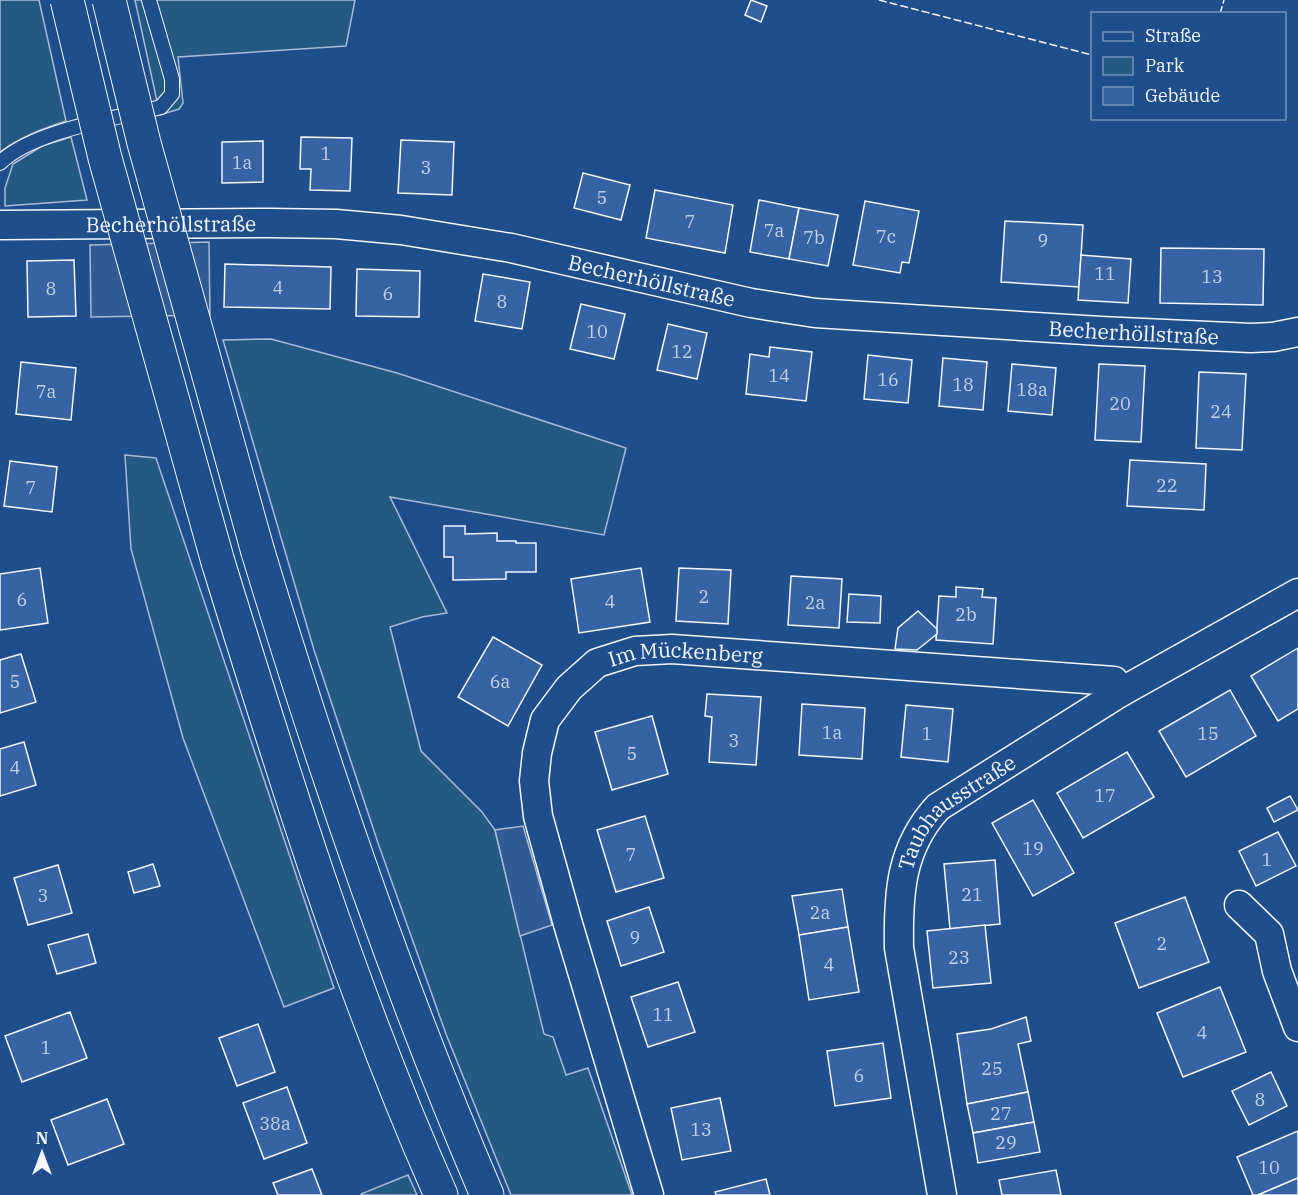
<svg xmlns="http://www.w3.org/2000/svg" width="1298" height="1195" font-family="'IBM Plex Serif',serif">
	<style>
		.green { fill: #245a82; stroke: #a8bbd7; stroke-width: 1.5 }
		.parking { fill: #305b95; stroke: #a8bbd7; stroke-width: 1.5 }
		.building { fill: #3563a3; stroke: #f2f6ff; stroke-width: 1.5 }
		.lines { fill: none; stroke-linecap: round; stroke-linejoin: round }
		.service-casing { stroke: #f2f6ff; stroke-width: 16 }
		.minor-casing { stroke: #f2f6ff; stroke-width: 31 }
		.trunk-casing { stroke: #f2f6ff; stroke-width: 35 }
		.service { stroke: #1f4e8c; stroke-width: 14 }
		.minor { stroke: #1f4e8c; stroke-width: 28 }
		.trunk { stroke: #1f4e8c; stroke-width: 33 }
		.trunk-bridge-casing { stroke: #f2f6ff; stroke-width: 35; stroke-linecap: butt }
		.trunk-bridge { stroke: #1f4e8c; stroke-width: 33 }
		.fence { stroke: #f2f6ff; stroke-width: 1.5; stroke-dasharray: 8 3; stroke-linecap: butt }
		.labels { text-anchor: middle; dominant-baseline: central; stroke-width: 4.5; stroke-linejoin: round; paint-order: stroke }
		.number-label { font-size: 18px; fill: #c3d1e8 }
		.street-label { font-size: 21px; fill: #f2f6ff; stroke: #1f4e8c }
	</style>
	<rect width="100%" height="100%" fill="#1f4e8c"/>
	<!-- green -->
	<g class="green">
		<path d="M0,0H39L66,121C42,129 20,137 0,152Z"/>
		<polygon points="135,0 355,0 346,46 178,57 183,103 179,109 160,115"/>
		<polygon points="71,137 87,200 5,206 5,188 13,164 42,146"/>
		<polygon points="271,339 397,373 626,448 604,535 390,497 447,613 422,617 390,627 421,751 482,812 495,830 544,1034 553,1037 566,1075 588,1068 632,1195 511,1195 446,1034 378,843 314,650 223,340"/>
		<polygon points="125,455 156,458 334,988 284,1007 183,738 131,549"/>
		<polygon points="408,1175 417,1195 362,1195 361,1194"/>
	</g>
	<!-- parking -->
	<g class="parking">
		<polygon points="209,242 210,315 91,317 90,245"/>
		<polygon points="523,826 552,925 520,936 495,830"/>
	</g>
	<!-- building -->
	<g class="building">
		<polygon points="751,0 767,6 761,22 745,15"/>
		<polygon points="301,137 352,138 350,191 310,190 311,169 300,169"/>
		<polygon points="401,140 454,142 452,195 398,193"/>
		<polygon points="263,141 263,182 222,183 222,142"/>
		<polygon points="583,173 630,185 621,220 574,208"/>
		<polygon points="655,190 733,205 725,253 646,238"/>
		<polygon points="759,200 799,208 789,259 750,252"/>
		<polygon points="865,201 919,211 909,263 902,262 900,273 853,265"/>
		<polygon points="799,208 838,215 828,266 789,259"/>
		<polygon points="1005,221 1083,225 1079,287 1001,282"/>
		<polygon points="1161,248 1264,249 1263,305 1160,303"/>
		<polygon points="1081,255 1131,259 1128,303 1078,300"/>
		<polygon points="74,260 76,316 28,317 27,261"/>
		<polygon points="225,264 331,267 330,309 224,307"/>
		<polygon points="357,269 420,271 419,317 356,316"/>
		<polygon points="483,274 530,282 522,329 475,321"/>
		<polygon points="581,304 625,314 614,359 570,349"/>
		<polygon points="668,324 707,333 697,379 657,370"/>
		<polygon points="770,347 812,352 806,401 746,394 750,354 769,357"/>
		<polygon points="868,355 912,360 908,403 864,399"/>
		<polygon points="943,358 987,362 983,410 939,406"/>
		<polygon points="21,362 76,368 71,420 16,414"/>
		<polygon points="1012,364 1056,368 1052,415 1008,411"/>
		<polygon points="1099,364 1145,366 1141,442 1095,440"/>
		<polygon points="1199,372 1246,374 1242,450 1196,448"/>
		<polygon points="1130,460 1206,464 1204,510 1127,506"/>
		<polygon points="10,461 57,467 52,512 4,506"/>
		<polygon points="444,526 465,526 465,534 497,533 497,541 516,541 516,543 536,543 536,572 506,572 506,579 453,580 453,557 444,557"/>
		<polygon points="40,568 48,623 0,630 0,574"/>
		<polygon points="641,568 650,622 579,633 571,579"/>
		<polygon points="679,568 731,570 728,624 676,621"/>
		<polygon points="791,576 842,579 839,628 788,625"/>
		<polygon points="956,587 983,589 982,597 996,598 993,644 936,640 939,596 956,597"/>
		<polygon points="849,594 881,596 880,623 847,622"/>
		<polygon points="918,611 937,629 937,634 917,650 895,649 898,628"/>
		<polygon points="493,637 542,665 508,726 458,697"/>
		<polygon points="1298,648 1298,709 1278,721 1251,676"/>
		<polygon points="21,654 36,702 0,713 0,660"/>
		<polygon points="1230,690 1256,736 1186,777 1159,731"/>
		<polygon points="707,694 761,697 756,765 709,762 712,717 705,716"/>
		<polygon points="802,704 865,708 862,759 799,755"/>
		<polygon points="906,705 953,709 948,762 901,757"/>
		<polygon points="652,716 668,774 612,790 595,732"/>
		<polygon points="24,742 36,785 0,796 0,749"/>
		<polygon points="1127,752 1154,797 1083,838 1057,793"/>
		<polygon points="1290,796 1298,810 1274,822 1267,808"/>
		<polygon points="1033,800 1074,873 1033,896 992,823"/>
		<polygon points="645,816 664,878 616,892 597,830"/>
		<polygon points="1278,832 1296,866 1256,886 1239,851"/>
		<polygon points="995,860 1000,924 950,929 944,864"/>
		<polygon points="153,864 160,886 134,893 128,872"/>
		<polygon points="58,865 72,913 28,925 14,878"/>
		<polygon points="842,889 848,927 799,935 792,896"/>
		<polygon points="1185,897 1209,962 1139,988 1115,923"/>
		<polygon points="649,907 664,952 621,966 607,921"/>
		<polygon points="985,925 991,983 933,988 927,931"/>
		<polygon points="848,927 859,992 809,1000 799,935"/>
		<polygon points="88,934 96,963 57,974 48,945"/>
		<polygon points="678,982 695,1032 648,1047 631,997"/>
		<polygon points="1220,987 1246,1052 1183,1077 1157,1013"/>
		<polygon points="70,1012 87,1058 22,1082 5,1036"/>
		<polygon points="1026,1017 1031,1041 1018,1044 1028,1092 967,1104 957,1034 991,1029"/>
		<polygon points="258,1024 275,1072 237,1086 219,1038"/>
		<polygon points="883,1043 891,1098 835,1106 827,1051"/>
		<polygon points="1271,1072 1287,1106 1249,1125 1232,1091"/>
		<polygon points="287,1087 307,1143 264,1159 243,1103"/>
		<polygon points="1028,1092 1034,1122 973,1133 967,1104"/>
		<polygon points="720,1098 731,1151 682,1160 671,1108"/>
		<polygon points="107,1099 124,1144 68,1165 51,1120"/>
		<polygon points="1034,1122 1040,1152 978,1163 973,1133"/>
		<polygon points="1298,1131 1298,1178 1258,1195 1253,1195 1237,1157"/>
		<polygon points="312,1169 322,1195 278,1195 273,1183"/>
		<polygon points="1056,1170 1061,1195 1002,1195 999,1180"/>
		<polygon points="1298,1178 1298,1195 1258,1195"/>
		<polygon points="766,1179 770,1195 716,1195 715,1192"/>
	</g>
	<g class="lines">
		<!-- service casing -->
		<g class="service-casing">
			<path id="service" d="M0,163C31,131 117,118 161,107L172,94V79L149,0"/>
		</g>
		<!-- minor casing -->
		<g class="minor-casing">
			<g id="minor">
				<path id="s1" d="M0,225L270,223L336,224L401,230L511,248L751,303L815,313L1100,331L1251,338L1273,337L1298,332"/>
				<polyline points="1239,905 1269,934 1277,971 1298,1027"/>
				<path id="s2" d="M649,1195L568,924L538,816L534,781L537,753L545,720L569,688L597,663L635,651L672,649L1114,681L1121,692"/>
				<path id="s3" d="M942,1195L899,948C898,895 900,848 938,807L1121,692L1298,593"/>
			</g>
		</g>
		<!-- trunk casing -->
		<g class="trunk-casing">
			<g id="trunk">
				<path d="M258,552C324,770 397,985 487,1195"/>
				<path d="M218,562C284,776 350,990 441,1195"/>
			</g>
		</g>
		<!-- service -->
		<use href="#service" class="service"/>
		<!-- minor -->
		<use href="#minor" class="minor"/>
		<!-- trunk -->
		<use href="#trunk" class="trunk"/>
		<!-- trunk-bridge casing -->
		<g class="trunk-bridge-casing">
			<g id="trunk-bridge">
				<polyline points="67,0 105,158 218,562"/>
				<polyline points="109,0 144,143 258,552"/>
			</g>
		</g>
		<!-- trunk-bridge -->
		<use href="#trunk-bridge" class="trunk-bridge"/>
		<!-- fence -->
		<g class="fence">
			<polyline points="879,0 1092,55"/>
			<polyline points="1220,14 1224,0"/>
		</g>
	</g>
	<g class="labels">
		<!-- number labels -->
		<g class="number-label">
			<text x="326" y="153">1</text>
			<text x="242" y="162">1a</text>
			<text x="426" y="167">3</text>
			<text x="602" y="197">5</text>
			<text x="690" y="221">7</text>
			<text x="774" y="230">7a</text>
			<text x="886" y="236">7c</text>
			<text x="814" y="237">7b</text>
			<text x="1043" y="240">9</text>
			<text x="1105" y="273">11</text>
			<text x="1212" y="276">13</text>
			<text x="278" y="287">4</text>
			<text x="51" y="288">8</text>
			<text x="388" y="293">6</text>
			<text x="502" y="301">8</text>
			<text x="597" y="331">10</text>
			<text x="682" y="351">12</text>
			<text x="779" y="375">14</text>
			<text x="888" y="379">16</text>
			<text x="963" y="384">18</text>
			<text x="1032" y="389">18a</text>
			<text x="46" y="391">7a</text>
			<text x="1120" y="403">20</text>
			<text x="1221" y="411">24</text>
			<text x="1167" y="485">22</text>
			<text x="31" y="487">7</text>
			<text x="704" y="596">2</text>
			<text x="22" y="599">6</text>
			<text x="610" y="601">4</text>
			<text x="815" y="602">2a</text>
			<text x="966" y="614">2b</text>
			<text x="15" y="681">5</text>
			<text x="500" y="681">6a</text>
			<text x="832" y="732">1a</text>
			<text x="927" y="733">1</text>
			<text x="1208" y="733">15</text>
			<text x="734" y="740">3</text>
			<text x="632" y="753">5</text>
			<text x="15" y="767">4</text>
			<text x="1105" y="795">17</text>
			<text x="1033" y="848">19</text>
			<text x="631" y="854">7</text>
			<text x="1267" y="859">1</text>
			<text x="972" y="894">21</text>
			<text x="43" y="895">3</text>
			<text x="820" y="912">2a</text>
			<text x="635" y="937">9</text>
			<text x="1162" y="943">2</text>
			<text x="959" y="957">23</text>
			<text x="829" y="964">4</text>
			<text x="663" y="1014">11</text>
			<text x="1202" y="1032">4</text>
			<text x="46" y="1047">1</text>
			<text x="992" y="1068">25</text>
			<text x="859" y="1075">6</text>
			<text x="1260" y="1099">8</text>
			<text x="1001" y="1113">27</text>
			<text x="275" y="1123">38a</text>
			<text x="701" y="1129">13</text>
			<text x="1006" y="1142">29</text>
			<text x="1269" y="1167">10</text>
		</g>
		<!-- street labels -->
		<g class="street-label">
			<text stroke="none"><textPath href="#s1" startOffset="171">Becherhöllstraße</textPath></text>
			<text stroke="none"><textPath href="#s1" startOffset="657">Becherhöllstraße</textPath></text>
			<text stroke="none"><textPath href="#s1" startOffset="1143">Becherhöllstraße</textPath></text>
			<text stroke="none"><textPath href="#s2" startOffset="660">Im Mückenberg</textPath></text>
			<text stroke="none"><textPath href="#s3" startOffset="410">Taubhausstraße</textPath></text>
		</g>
	</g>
	<!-- legend -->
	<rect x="1091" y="12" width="195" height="108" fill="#1f4e8c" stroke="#7391ba" stroke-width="1.5"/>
	<rect x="1103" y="32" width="30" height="9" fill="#1f4e8c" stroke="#7391ba" stroke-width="1.5"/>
	<text x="1145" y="42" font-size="18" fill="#f2f6ff">Straße</text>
	<rect x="1103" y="57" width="30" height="18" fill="#245a82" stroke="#7391ba" stroke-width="1.5"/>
	<text x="1145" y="72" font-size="18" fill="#f2f6ff">Park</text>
	<rect x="1103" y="87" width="30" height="18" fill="#3563a3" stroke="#7391ba" stroke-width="1.5"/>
	<text x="1145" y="102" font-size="18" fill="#f2f6ff">Gebäude</text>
	<!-- north arrow -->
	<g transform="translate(42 1153)" stroke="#1f4e8c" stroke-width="4.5" paint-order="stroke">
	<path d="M0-4.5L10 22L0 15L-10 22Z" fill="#f2f6ff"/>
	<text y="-9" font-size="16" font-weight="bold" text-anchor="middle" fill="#f2f6ff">N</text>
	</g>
</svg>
